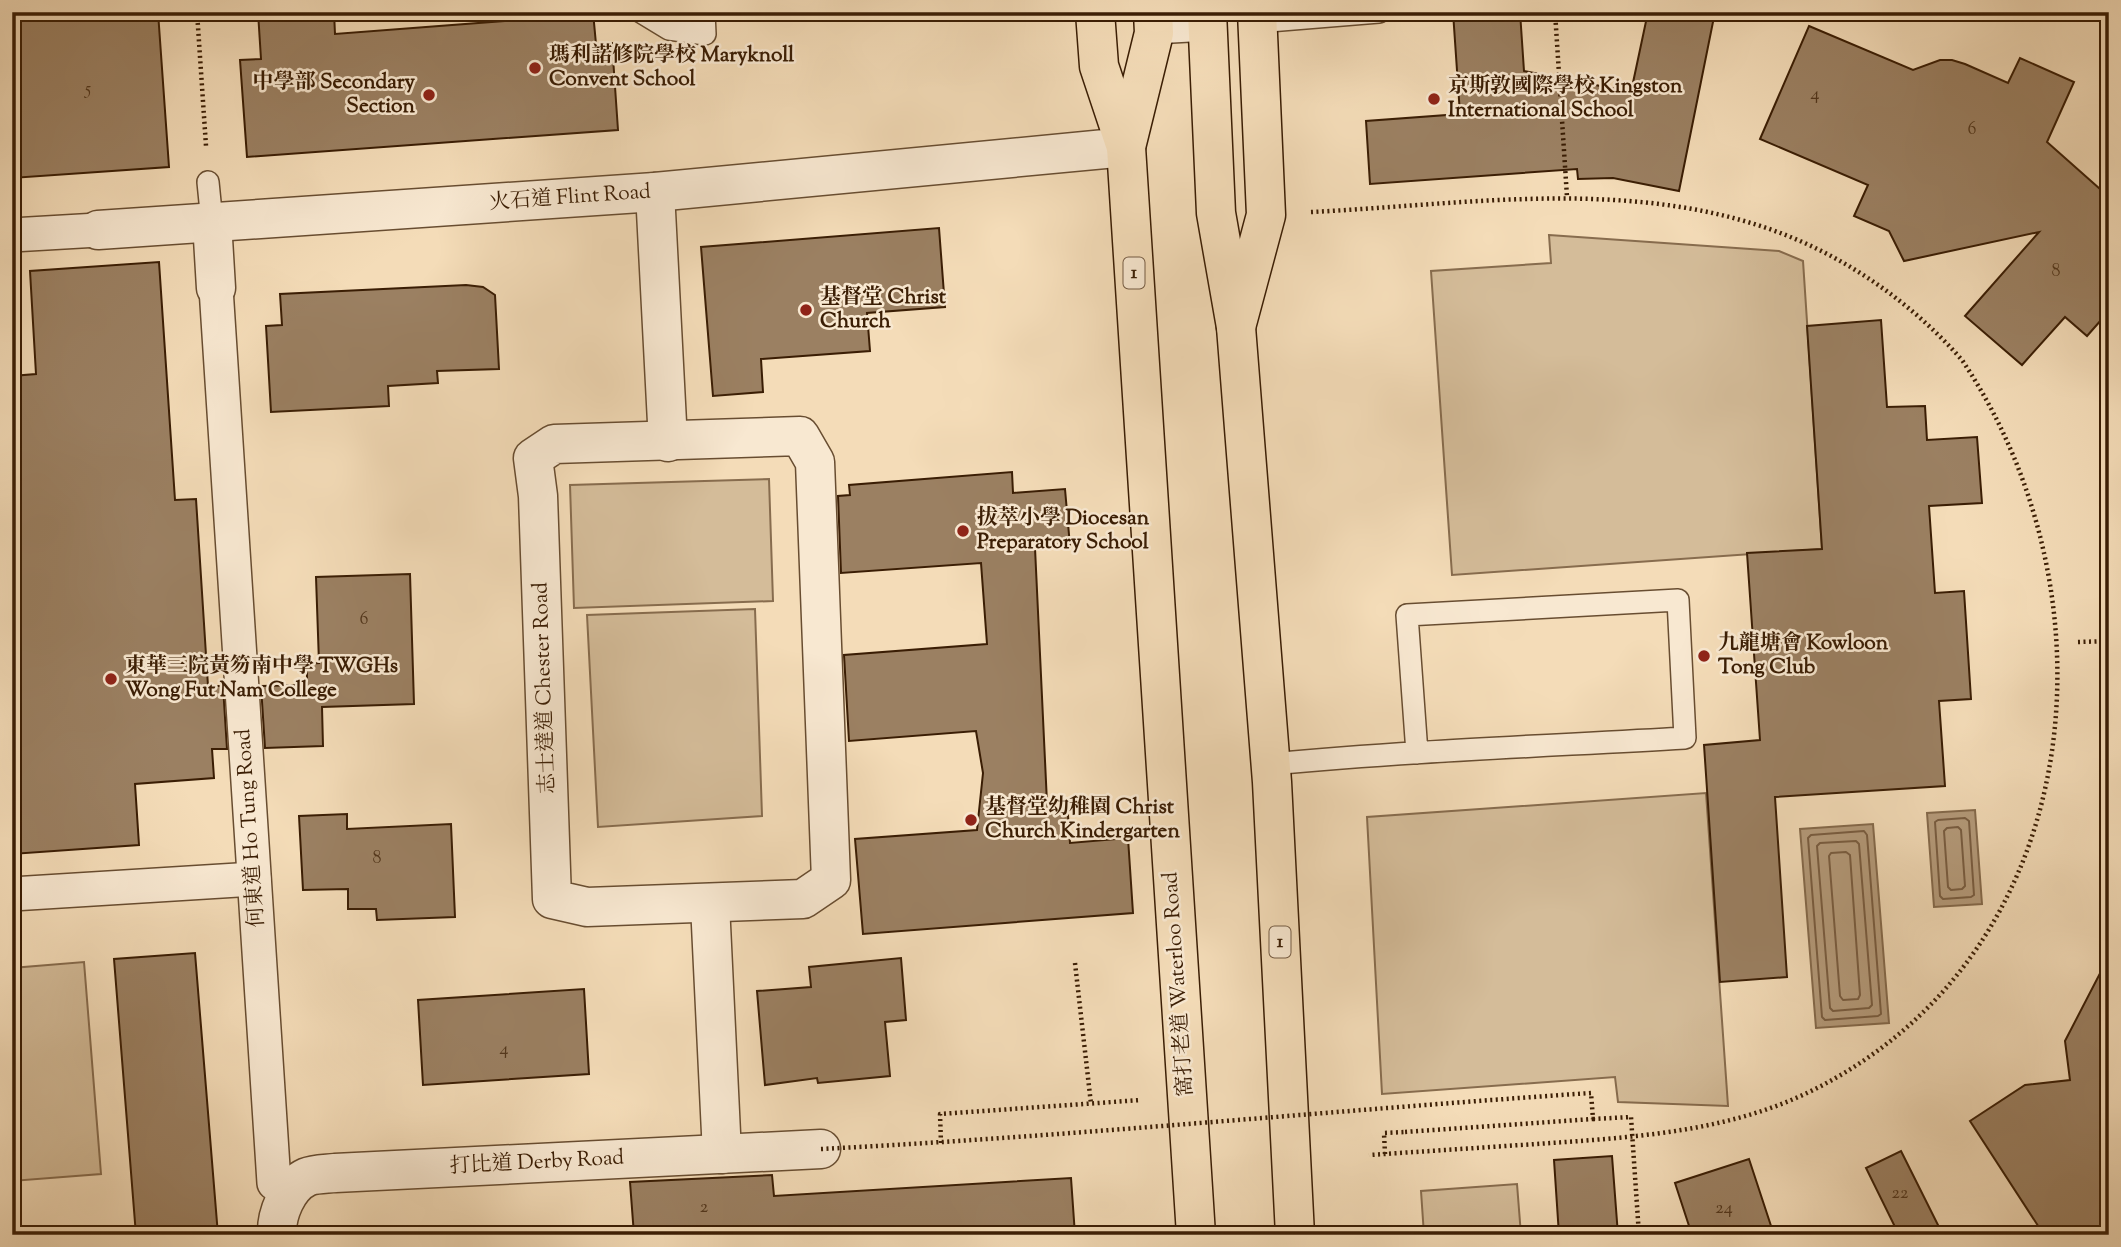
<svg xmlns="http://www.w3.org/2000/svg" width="2121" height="1247" font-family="'Sorts Mill Goudy','Noto Serif TC',serif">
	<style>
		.green { fill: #d4bc99; stroke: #876c4e; stroke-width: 2 }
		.water { fill: #b59b7b; stroke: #84694b; stroke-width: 2 }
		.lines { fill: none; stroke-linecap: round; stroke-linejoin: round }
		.shore { stroke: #785c40; stroke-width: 2 }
		.building { fill: #9b8062; stroke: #3a1d04; stroke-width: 2 }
		.service-casing { stroke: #684d31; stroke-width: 24 }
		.pedestrian-casing { stroke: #684d31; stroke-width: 36 }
		.minor-casing { stroke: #684d31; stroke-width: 41 }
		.primary-casing { stroke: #3a1d04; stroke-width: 41 }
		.trunk-casing { stroke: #3a1d04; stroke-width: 41 }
		.path { stroke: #3a1d04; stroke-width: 4.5; stroke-dasharray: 2 3.5; stroke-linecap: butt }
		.service { stroke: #f8e8d1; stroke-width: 21 }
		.pedestrian { stroke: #f8e8d1; stroke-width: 33 }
		.minor { stroke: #f8e8d1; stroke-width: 38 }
		.primary { stroke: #f4dcb8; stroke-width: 38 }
		.trunk { stroke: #f4dcb8; stroke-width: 38 }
		.path-bridge { stroke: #3a1d04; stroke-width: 4.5; stroke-dasharray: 2 3.5; stroke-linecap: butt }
		.poi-dot { fill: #8f2418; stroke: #f8e8d1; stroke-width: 2.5 }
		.labels { text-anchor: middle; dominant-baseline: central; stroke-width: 5; stroke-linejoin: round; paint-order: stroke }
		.number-label { font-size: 18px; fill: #52361c }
		.shield { fill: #f8e8d1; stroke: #735a42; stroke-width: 2 }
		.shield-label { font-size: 19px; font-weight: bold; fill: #3a1d04 }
		.poi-label { font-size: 21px; font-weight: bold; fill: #3a1d04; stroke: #f8e8d1; text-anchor: start }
		.street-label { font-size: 21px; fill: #3a1d04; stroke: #f8e8d1 }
	</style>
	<rect width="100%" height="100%" fill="#f4dcb8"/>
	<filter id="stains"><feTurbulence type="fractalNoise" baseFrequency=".00286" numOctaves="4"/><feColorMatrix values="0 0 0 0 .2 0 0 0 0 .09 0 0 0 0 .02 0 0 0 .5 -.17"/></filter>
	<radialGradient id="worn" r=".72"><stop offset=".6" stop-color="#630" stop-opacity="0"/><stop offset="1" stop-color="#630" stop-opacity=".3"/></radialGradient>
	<!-- green -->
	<g class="green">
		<polygon points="1549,235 1779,251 1803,261 1822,549 1452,575 1431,271 1551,263"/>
		<polygon points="769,479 773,601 574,608 570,485"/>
		<polygon points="755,609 762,816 598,827 587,615"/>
		<polygon points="1706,793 1728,1106 1618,1102 1615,1077 1382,1094 1367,817"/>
		<polygon points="84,962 101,1174 12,1181 12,968"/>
		<polygon points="1517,1184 1521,1235 1424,1235 1421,1191"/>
	</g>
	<!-- water -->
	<g class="water">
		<polygon points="1975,810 1982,904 1934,907 1927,813"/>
		<polygon points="1873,824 1889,1023 1816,1028 1800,829"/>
	</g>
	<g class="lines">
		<!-- shore -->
		<g class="shore">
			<polygon points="1965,818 1969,821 1974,895 1971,897 1943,899 1940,896 1935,822 1938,820"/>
			<polygon points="1958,827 1961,830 1965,886 1962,889 1951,890 1948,887 1944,831 1947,828"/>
			<polygon points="1864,831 1867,835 1881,1014 1878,1016 1825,1020 1822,1017 1808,838 1811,835"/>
			<polygon points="1856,841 1859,844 1872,1005 1869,1008 1833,1011 1830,1008 1817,846 1820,843"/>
			<polygon points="1846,852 1850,855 1860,995 1858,999 1843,1000 1840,996 1829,856 1831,853"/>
		</g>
	</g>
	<!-- building -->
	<g class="building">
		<polygon points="12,12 158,12 169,167 12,178"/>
		<polygon points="258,12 334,12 335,34 504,21 504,12 593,12 596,44 612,43 618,130 247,157 240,60 261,59"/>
		<polygon points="1453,12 1520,12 1524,71 1631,92 1648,12 1715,12 1679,191 1613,178 1578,179 1577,169 1370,184 1366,121 1460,114"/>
		<polygon points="1809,26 1913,70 1940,60 1952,60 1965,64 2008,83 2020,58 2074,82 2047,142 2109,197 2109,311 2087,336 2065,317 2022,365 1965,316 2039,232 1904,261 1889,231 1854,216 1868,185 1760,139"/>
		<polygon points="939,228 945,307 867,313 870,351 761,359 763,392 713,396 701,247"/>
		<polygon points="159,262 175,500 196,499 208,686 223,686 227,749 212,749 214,778 135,784 139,845 12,854 12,376 36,374 30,271"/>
		<polygon points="466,285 483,287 495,295 499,369 437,371 438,383 388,386 389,406 271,412 266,326 282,325 280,294"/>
		<polygon points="1881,320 1887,407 1925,406 1927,440 1977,437 1982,503 1929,506 1935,593 1964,591 1971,699 1939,701 1945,786 1775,797 1787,977 1720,982 1704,745 1760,740 1747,553 1822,549 1807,326"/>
		<polygon points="1012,472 1013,493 1065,489 1070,546 1035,548 1047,803 1067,802 1070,843 1128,838 1133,913 863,934 855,839 977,830 983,773 976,731 849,741 844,655 987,644 981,563 841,573 838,496 850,495 849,485"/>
		<polygon points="410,574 414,704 322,707 323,746 265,748 261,686 307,685 307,664 319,663 316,577"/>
		<polygon points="347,814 347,829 451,824 455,917 377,920 376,909 348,909 348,889 303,890 299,816"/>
		<polygon points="195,953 218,1235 136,1235 114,959"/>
		<polygon points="2109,956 2109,1235 2044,1235 1970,1121 2025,1085 2070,1080 2065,1041"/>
		<polygon points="901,958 906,1020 885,1022 890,1076 818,1083 817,1078 765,1085 757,991 811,987 809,967"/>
		<polygon points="584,989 589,1074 423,1085 418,1000"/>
		<polygon points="1901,1151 1943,1235 1899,1235 1866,1168"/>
		<polygon points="1612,1156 1618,1235 1559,1235 1554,1160"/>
		<polygon points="1749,1159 1774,1235 1692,1235 1675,1183"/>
		<polygon points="772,1175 774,1196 1071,1178 1075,1235 634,1235 630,1182"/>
	</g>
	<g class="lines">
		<!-- service casing -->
		<g class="service-casing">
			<g id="service">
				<polyline points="641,12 669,29 705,34 704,12"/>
				<polyline points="1257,22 1379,12"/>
				<polyline points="1154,33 1208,30"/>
				<polyline points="208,182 212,222"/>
				<path d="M1271,764C1408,751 1547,746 1685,738L1678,600L1407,615L1417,753"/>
			</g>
		</g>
		<!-- pedestrian casing -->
		<g class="pedestrian-casing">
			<g id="pedestrian">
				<polyline points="12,235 98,230"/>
				<polyline points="216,288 274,1183"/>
				<polyline points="12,894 254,879"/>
			</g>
		</g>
		<!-- minor casing -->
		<g class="minor-casing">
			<g id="minor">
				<polyline points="655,192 668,442"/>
				<polyline points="212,222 216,288"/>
				<polyline points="98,230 655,192 1126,147"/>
				<polygon points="800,436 815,462 831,880 803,899 587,907 552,899 538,496 533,458 554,444"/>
				<polyline points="710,904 722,1154"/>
				<path d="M277,1235C276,1215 287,1186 307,1177C314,1174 326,1174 335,1173L821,1149"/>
			</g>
		</g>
		<!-- primary casing -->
		<g class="primary-casing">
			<g id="primary">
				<polyline points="1095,12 1099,66 1126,147"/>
				<polyline points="1236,327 1266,215 1257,12"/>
			</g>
		</g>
		<!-- trunk casing -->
		<g class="trunk-casing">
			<g id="trunk">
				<polyline points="1153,12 1154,33 1126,147 1196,1235"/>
				<polyline points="1207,12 1216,213 1236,327 1272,782 1295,1235"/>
			</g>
		</g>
		<!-- path -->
		<g class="path">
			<polyline points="197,12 206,146"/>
			<polyline points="1555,12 1567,197"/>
			<path d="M1311,212C1477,204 1653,173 1809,245C1867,272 1920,312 1962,360C2121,597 2089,957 1807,1093C1727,1131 1638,1137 1551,1143C1491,1147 1430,1151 1369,1155"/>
			<polyline points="2078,642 2109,641"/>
			<polyline points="1075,963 1091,1104"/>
			<polyline points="1593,1119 1631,1117 1639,1235"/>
			<polyline points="941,1143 940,1114 1141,1100"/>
			<polyline points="1385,1154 1384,1133 1405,1132"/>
		</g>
		<!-- service -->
		<use href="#service" class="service"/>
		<!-- pedestrian -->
		<use href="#pedestrian" class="pedestrian"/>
		<!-- minor -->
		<use href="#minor" class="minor"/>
		<!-- primary -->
		<use href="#primary" class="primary"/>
		<!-- trunk -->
		<use href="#trunk" class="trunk"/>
		<!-- path-bridge -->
		<path class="path-bridge" d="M821,1149C1078,1136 1335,1110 1591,1093L1593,1119L1405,1132"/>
	</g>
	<!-- markers -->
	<g class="poi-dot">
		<circle cx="535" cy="68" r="7"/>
		<circle cx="429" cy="95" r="7"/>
		<circle cx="1434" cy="99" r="7"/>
		<circle cx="806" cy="310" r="7"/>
		<circle cx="963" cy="531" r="7"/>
		<circle cx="1704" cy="656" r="7"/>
		<circle cx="111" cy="679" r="7"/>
		<circle cx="971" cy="820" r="7"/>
	</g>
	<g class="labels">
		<!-- number labels -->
		<g class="number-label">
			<text x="88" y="90">5</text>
			<text x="1815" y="95">4</text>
			<text x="1972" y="130">6</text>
			<text x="2056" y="272">8</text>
			<text x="364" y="620">6</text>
			<text x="377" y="859">8</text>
			<text x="504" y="1050">4</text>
			<text x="1900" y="1194">22</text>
			<text x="704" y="1208">2</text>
			<text x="1724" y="1209">24</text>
		</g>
		<!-- shield labels -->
		<g class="shield">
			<rect x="1123.5" y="257.5" width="21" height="31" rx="5"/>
			<rect x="1269.5" y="926.5" width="21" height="31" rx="5"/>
		</g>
		<g class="shield-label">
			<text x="1134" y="273">1</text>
			<text x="1280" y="942">1</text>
		</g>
		<!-- poi labels -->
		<g class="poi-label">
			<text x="549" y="56">瑪利諾修院學校 Maryknoll<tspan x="549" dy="24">Convent School</tspan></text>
			<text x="415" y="83" text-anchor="end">中學部 Secondary<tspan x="415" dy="24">Section</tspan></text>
			<text x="1448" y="87">京斯敦國際學校 Kingston<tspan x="1448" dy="24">International School</tspan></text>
			<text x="820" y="298">基督堂 Christ<tspan x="820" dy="24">Church</tspan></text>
			<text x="977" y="519">拔萃小學 Diocesan<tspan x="977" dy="24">Preparatory School</tspan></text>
			<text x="1718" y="644">九龍塘會 Kowloon<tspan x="1718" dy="24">Tong Club</tspan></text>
			<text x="125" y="667">東華三院黃笏南中學 TWGHs<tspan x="125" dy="24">Wong Fut Nam College</tspan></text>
			<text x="985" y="808">基督堂幼稚園 Christ<tspan x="985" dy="24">Church Kindergarten</tspan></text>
		</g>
		<!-- street labels -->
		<g class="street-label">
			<text transform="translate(570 198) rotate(-4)">火石道 Flint Road</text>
			<text transform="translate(545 688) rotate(-92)">志士達道 Chester Road</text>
			<text transform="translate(251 828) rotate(-94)">何東道 Ho Tung Road</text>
			<text transform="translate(1179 984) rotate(-94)">窩打老道 Waterloo Road</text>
			<text transform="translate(537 1163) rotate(-3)">打比道 Derby Road</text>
		</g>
	</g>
	<!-- margin -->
	<rect width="2121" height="1247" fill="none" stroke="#f4dcb8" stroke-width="42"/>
	<rect x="14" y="14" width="2093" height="1219" fill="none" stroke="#3a1d04" stroke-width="3.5"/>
	<rect x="21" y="21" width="2079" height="1205" fill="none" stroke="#3a1d04" stroke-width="2"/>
	<rect width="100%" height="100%" filter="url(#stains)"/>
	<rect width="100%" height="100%" fill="url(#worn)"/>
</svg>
